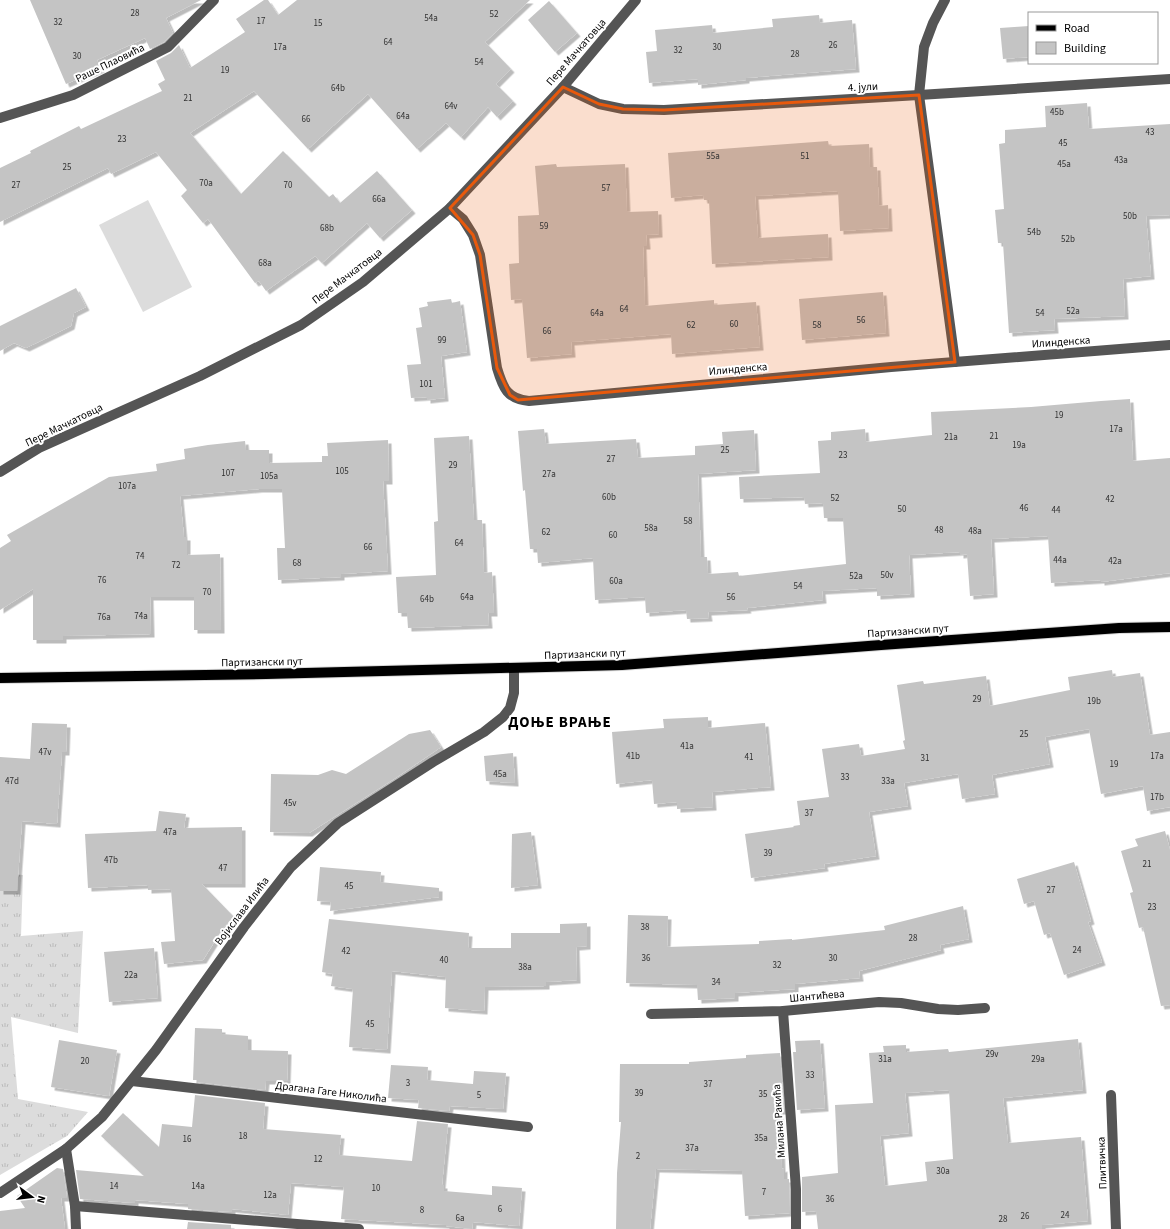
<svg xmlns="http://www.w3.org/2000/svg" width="1170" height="1229" font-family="'Source Sans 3',sans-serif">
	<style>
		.grass { fill: url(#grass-tufts) }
		.garden { fill: #dcdcdc }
		.building { fill: #c4c4c4; fill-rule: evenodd; filter: url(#shadow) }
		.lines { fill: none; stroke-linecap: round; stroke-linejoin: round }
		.major-casing { stroke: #dbdbdb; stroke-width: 12 }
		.minor { stroke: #555; stroke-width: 10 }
		.major { stroke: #000; stroke-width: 10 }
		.marked { fill: #e8590c; fill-opacity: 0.2; stroke: #e8590c; stroke-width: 3; stroke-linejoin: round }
		.labels { text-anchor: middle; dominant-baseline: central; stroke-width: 4; stroke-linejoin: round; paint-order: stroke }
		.number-label { font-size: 9px; fill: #313131 }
		.street-label { font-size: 11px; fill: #000; stroke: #fff }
		.district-label { font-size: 15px; font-weight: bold; letter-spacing: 1px; fill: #000; stroke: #fff }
	</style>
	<defs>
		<pattern id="grass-tufts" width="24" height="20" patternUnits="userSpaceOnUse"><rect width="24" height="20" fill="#dcdcdc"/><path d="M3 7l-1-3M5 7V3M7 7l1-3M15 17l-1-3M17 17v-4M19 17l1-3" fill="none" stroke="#bbb"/></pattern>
		<filter id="shadow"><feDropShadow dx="3.5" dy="3.5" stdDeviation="0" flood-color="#0004"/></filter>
	</defs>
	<rect width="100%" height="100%" fill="#fff"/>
	<!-- grass -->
	<polygon class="grass" points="0,873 23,875 21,936 83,931 78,1033 11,1017 18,1099 88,1112 67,1136 0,1175"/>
	<!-- garden -->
	<polygon class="garden" points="148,200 192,287 143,312 99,225"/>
	<!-- building -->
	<g class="building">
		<polygon points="30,0 201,0 166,18 173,33 164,42 150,49 145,38 97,60 101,69 66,84"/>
		<polygon points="264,0 268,0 278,15 297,0 530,0 485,42 511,69 496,84 513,101 497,117 488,107 461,137 446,123 417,149 368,94 308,149 254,91 190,133 241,194 283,151 329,197 333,194 340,203 377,171 412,210 380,238 367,223 322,263 315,256 266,291 259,281 255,283 208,219 203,223 181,196 187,190 156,152 111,174 108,168 0,222 0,168 31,153 30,151 79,126 81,129 162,91 158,84 165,80 156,61 171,53 179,45 190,68 245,32 236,19"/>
		<polygon points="549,1 577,33 555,52 528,20"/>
		<polygon points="819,15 820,23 852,20 856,69 746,78 746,80 698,85 698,79 649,83 646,52 657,51 655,30 712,25 713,33 773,27 772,19"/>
		<polygon points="1029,26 1029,57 1003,59 1000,28"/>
		<polygon points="1087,103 1089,129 1170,124 1170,215 1146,216 1151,276 1123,279 1125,316 1054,319 1055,330 1009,333 1003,243 998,243 995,210 1004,209 999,144 1005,143 1005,130 1046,127 1045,106"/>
		<polygon points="828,141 829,146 869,144 870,167 877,167 879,206 888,205 889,228 840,231 838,191 755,196 758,238 828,234 829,257 712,264 709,200 704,200 703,195 671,198 668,153"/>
		<polygon points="556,164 557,167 625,164 627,212 658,211 659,234 646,235 647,246 643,246 645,306 714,300 714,305 756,302 760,347 672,354 671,334 571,342 572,354 527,358 522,299 511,300 509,264 519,263 518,216 539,215 535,166"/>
		<polygon points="76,288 86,307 74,313 71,326 26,348 14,343 0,351 0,326"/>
		<polygon points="883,292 886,333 802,340 799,299"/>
		<polygon points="451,299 452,303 460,301 467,352 441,356 445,398 427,400 427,397 411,398 407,365 421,364 416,328 422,327 419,308 428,306 427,302"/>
		<polygon points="1130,399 1133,461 1170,458 1170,573 1101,582 1101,580 1051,583 1048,536 991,539 994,594 970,596 967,554 960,555 960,552 909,555 911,594 877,596 877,588 822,591 823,600 747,608 748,610 708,612 709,618 687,619 686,610 646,613 645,597 595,600 593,558 538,563 537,549 530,549 525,490 523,491 518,431 544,429 546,444 636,439 638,458 695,455 695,446 723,444 722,432 754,430 756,470 698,474 701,557 707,557 708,574 738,572 739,576 846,564 843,518 824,518 823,503 805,504 804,497 740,499 739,477 820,473 818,441 831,440 831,432 865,429 866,442 932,435 931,412 1031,407 1101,401"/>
		<polygon points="469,436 474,520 482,520 484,573 492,572 494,613 488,613 489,625 408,628 407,613 398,613 396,577 436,575 434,522 438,521 434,438"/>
		<polygon points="388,440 389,481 383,481 388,571 341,574 341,577 278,580 277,548 285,548 282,489 259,489 180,496 184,537 187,537 187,555 220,554 221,630 194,630 194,597 150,597 151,634 63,636 63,640 33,640 33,589 0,610 0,548 11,541 7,535 109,477 157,471 156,464 185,459 184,449 208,445 245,441 246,450 269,450 269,463 322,462 322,456 328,456 327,443"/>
		<polygon points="1112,670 1113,677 1140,673 1150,735 1170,732 1170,807 1147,811 1143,786 1101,794 1089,729 1045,737 1050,764 992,775 995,794 962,799 958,774 904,783 908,806 869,812 876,856 824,864 825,868 751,878 745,834 794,827 793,826 800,825 797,801 829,797 822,749 859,744 861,756 905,749 903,741 905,740 897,685 923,681 924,684 986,676 990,706 1070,690 1068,677"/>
		<polygon points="708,717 708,728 765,723 771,787 712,792 713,807 677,809 677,802 654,804 652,780 616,784 612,732 664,728 663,719"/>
		<polygon points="32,723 67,724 66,752 62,752 57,824 22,821 17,891 0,891 0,757 30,759"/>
		<polygon points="430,730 441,747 397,777 309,833 270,832 271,774 318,775 332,770 346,774 409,734"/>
		<polygon points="513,753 515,783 486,781 484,756"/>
		<polygon points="159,811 186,814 184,828 242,827 242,884 202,884 234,917 223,928 203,960 164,964 161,942 175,941 171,889 148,890 148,885 88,888 85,834 156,831"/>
		<polygon points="1165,831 1170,850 1170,1005 1161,1006 1143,927 1139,928 1130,893 1133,892 1121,851 1138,846 1135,839"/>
		<polygon points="531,832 538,885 511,888 512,834"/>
		<polygon points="1074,862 1091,921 1088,922 1102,962 1064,975 1050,933 1044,935 1034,901 1024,904 1017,879"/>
		<polygon points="320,867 381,872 380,882 439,888 439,897 330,911 331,902 317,901"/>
		<polygon points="963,906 969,939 940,945 941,950 859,971 860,978 795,984 795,989 735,993 735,998 698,1000 697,985 626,983 628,915 668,916 667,947 759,944 759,941 792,939 792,940 885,930 884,926"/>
		<polygon points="329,919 469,933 468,948 511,948 511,933 560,933 560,924 587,923 587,946 576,947 577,980 546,982 546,986 485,987 484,1011 445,1008 446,977 392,971 387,1050 349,1047 353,989 331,986 333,974 322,972"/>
		<polygon points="154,948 158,998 109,1002 104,952"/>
		<polygon points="195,1028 222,1029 222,1034 248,1036 248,1050 288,1051 287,1081 266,1081 265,1090 197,1082 197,1080 193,1080"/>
		<path d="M1078,1039L1083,1090L1003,1098L1008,1143L1081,1137L1088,1221L1042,1225V1229H818L816,1211L802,1212V1177L838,1173L835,1105L873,1103L869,1053L884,1052L883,1046L906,1045V1052L948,1049L949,1052ZM949,1090L953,1159L925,1162L927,1181L885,1186L880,1136L909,1133L905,1093Z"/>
		<polygon points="59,1040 117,1050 109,1096 51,1087"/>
		<polygon points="820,1040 825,1108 797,1110 793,1052 796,1052 795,1041"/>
		<polygon points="780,1053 784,1111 780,1111 782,1169 784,1168 784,1179 789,1179 790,1213 745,1216 742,1171 656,1169 650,1229 616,1229 617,1173 621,1122 619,1122 620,1064 689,1064 689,1062 746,1058 746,1055"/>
		<polygon points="391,1065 428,1067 427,1080 473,1084 474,1071 506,1073 503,1109 450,1106 449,1111 418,1108 419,1100 388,1098"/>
		<polygon points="195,1095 265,1103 263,1129 341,1135 339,1155 412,1161 417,1121 448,1124 442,1185 444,1185 444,1191 492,1195 492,1186 522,1188 519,1226 473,1222 472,1229 446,1226 446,1225 341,1219 344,1187 291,1183 288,1215 232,1209 232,1212 188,1209 188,1204 135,1200 135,1203 80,1199 76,1170 144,1176 101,1136 123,1113 159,1147 162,1124 192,1127"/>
		<polygon points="57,1168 63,1169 67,1198 61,1198 65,1229 0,1229 0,1211 25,1208 17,1196"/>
		<polygon points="188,1222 231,1225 231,1229 187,1229"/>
	</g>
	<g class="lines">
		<!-- major casing -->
		<g class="major-casing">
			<polyline id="major" points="0,678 266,674 622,665 881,645 1119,628 1170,627"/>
		</g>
		<!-- minor -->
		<g class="minor">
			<polyline points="945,0 933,23 924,47 919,95 955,362"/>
			<polyline points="563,87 599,104 623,109 664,110 919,95 1170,79"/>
			<polyline points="0,118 73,95 168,47 214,0"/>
			<path d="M450,208L463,219L473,235L480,255L497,368C503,388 507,399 529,401L891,367L1170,345"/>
			<polyline points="0,472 39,448 200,376 301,325 363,282 450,208 563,87 636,0"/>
			<polyline points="783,1011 796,1189 796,1229"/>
			<polyline points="651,1014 783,1011 879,1002 901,1003 938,1009 958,1010 985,1008"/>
			<polyline points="132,1081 528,1127"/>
			<polyline points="1111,1095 1116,1229"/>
			<polyline points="66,1149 75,1206 76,1229"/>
			<polyline points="0,1193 66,1149 102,1117 156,1050 244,927 291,867 338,823 433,762 484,732 503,717 510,708 514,693 514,668"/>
			<polyline points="75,1206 359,1229"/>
		</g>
		<!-- major -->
		<use href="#major" class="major"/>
	</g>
	<!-- marked area -->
	<path class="marked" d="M563,87L599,104L623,109L664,110L919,95L955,362L518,400L510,395L497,368L480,255L473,235L450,208Z"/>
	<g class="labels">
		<!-- number labels -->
		<g class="number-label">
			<text x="135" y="13">28</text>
			<text x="494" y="14">52</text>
			<text x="431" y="18">54a</text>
			<text x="261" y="21">17</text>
			<text x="58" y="22">32</text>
			<text x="318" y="23">15</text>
			<text x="388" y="42">64</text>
			<text x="833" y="45">26</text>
			<text x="280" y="47">17a</text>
			<text x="717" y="47">30</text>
			<text x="678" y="50">32</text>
			<text x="795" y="54">28</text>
			<text x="77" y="56">30</text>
			<text x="479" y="62">54</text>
			<text x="225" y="70">19</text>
			<text x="338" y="88">64b</text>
			<text x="188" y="98">21</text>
			<text x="451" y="106">64v</text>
			<text x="1057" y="112">45b</text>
			<text x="403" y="116">64a</text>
			<text x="306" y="119">66</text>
			<text x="1150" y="132">43</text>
			<text x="122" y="139">23</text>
			<text x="1063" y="143">45</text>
			<text x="713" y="156">55a</text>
			<text x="805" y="156">51</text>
			<text x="1121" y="160">43a</text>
			<text x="1064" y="164">45a</text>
			<text x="67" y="167">25</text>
			<text x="206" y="183">70a</text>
			<text x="16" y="185">27</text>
			<text x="288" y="185">70</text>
			<text x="606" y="188">57</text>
			<text x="379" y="199">66a</text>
			<text x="1130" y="216">50b</text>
			<text x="544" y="226">59</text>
			<text x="327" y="228">68b</text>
			<text x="1034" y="232">54b</text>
			<text x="1068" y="239">52b</text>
			<text x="265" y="263">68a</text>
			<text x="624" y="309">64</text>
			<text x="1073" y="311">52a</text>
			<text x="597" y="313">64a</text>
			<text x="1040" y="313">54</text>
			<text x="861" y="320">56</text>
			<text x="734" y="324">60</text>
			<text x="691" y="325">62</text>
			<text x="817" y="325">58</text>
			<text x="547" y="331">66</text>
			<text x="442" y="340">99</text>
			<text x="426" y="384">101</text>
			<text x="1059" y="415">19</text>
			<text x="1116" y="429">17a</text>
			<text x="994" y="436">21</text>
			<text x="951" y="437">21a</text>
			<text x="1019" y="445">19a</text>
			<text x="725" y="450">25</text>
			<text x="843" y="455">23</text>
			<text x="611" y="459">27</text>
			<text x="453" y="465">29</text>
			<text x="342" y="471">105</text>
			<text x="228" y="473">107</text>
			<text x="549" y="474">27a</text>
			<text x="269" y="476">105a</text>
			<text x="127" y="486">107a</text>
			<text x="609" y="497">60b</text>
			<text x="835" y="498">52</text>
			<text x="1110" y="499">42</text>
			<text x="1024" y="508">46</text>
			<text x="902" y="509">50</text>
			<text x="1056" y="510">44</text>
			<text x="688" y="521">58</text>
			<text x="651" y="528">58a</text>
			<text x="939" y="530">48</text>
			<text x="975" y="531">48a</text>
			<text x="546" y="532">62</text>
			<text x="613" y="535">60</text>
			<text x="459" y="543">64</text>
			<text x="368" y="547">66</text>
			<text x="140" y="556">74</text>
			<text x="1060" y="560">44a</text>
			<text x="1115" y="561">42a</text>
			<text x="297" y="563">68</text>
			<text x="176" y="565">72</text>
			<text x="887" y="575">50v</text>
			<text x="856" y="576">52a</text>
			<text x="102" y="580">76</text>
			<text x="616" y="581">60a</text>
			<text x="798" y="586">54</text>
			<text x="207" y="592">70</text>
			<text x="467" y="597">64a</text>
			<text x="731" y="597">56</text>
			<text x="427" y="599">64b</text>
			<text x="141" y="616">74a</text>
			<text x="104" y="617">76a</text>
			<text x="977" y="699">29</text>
			<text x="1094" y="701">19b</text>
			<text x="1024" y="734">25</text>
			<text x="687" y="746">41a</text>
			<text x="45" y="752">47v</text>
			<text x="633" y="756">41b</text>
			<text x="1157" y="756">17a</text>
			<text x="749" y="757">41</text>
			<text x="925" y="758">31</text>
			<text x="1114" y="764">19</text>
			<text x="500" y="774">45a</text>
			<text x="845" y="777">33</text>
			<text x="12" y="781">47d</text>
			<text x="888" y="781">33a</text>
			<text x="1157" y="797">17b</text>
			<text x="290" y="803">45v</text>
			<text x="809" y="813">37</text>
			<text x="170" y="832">47a</text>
			<text x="768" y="853">39</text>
			<text x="111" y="860">47b</text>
			<text x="1147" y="864">21</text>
			<text x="223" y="868">47</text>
			<text x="349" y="886">45</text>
			<text x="1051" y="890">27</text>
			<text x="1152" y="907">23</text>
			<text x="645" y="927">38</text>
			<text x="913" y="938">28</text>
			<text x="1077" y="950">24</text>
			<text x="346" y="951">42</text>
			<text x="646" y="958">36</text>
			<text x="833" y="958">30</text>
			<text x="444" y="960">40</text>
			<text x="777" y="965">32</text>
			<text x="525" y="967">38a</text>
			<text x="131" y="975">22a</text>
			<text x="716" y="982">34</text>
			<text x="370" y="1024">45</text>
			<text x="992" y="1054">29v</text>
			<text x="885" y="1059">31a</text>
			<text x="1038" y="1059">29a</text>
			<text x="85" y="1061">20</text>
			<text x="810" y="1075">33</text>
			<text x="408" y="1083">3</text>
			<text x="708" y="1084">37</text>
			<text x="639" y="1093">39</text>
			<text x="763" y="1094">35</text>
			<text x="479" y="1095">5</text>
			<text x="243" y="1136">18</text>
			<text x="761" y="1138">35a</text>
			<text x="187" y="1139">16</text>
			<text x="692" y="1148">37a</text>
			<text x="638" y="1156">2</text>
			<text x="318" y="1159">12</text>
			<text x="943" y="1171">30a</text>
			<text x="114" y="1186">14</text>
			<text x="198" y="1186">14a</text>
			<text x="376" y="1188">10</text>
			<text x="764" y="1192">7</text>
			<text x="270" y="1195">12a</text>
			<text x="830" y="1199">36</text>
			<text x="500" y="1209">6</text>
			<text x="422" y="1210">8</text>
			<text x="1065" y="1215">24</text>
			<text x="1025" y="1216">26</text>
			<text x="460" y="1218">6a</text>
			<text x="1003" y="1219">28</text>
		</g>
		<!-- street labels -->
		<g class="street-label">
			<text transform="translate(576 52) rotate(-49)">Пере Мачкатовца</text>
			<text transform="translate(110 63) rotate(-26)">Раше Плаовића</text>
			<text transform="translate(863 87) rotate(-3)">4. јули</text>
			<text transform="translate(347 276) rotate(-37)">Пере Мачкатовца</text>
			<text transform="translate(1061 342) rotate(-4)">Илинденска</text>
			<text transform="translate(738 369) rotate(-5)">Илинденска</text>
			<text transform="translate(64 425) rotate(-26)">Пере Мачкатовца</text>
			<text transform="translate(908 631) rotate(-4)">Партизански пут</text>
			<text transform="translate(585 654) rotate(-2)">Партизански пут</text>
			<text transform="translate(262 662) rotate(-1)">Партизански пут</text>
			<text transform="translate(242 911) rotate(-53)">Војислава Илића</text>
			<text transform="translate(817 996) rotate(-5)">Шантићева</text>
			<text transform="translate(331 1092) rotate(7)">Драгана Гаге Николића</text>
			<text transform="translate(779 1121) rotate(-94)">Милана Ракића</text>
			<text transform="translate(1102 1163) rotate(-92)">Плитвичка</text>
		</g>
		<!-- district labels -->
		<g class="district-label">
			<text x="560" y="722">ДОЊЕ ВРАЊЕ</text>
		</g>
	</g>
	<!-- legend -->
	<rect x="1028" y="12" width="130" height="52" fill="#ffffff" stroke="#999999"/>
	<rect x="1036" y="25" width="20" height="6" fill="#000000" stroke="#999999"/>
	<text x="1064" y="32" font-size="12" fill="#000000">Road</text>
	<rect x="1036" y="42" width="20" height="12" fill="#c4c4c4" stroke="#999999"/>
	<text x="1064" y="52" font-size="12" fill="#000000">Building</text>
	<!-- north arrow -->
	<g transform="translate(32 1197) rotate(105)" stroke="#ffffff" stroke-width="3" paint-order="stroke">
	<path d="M0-3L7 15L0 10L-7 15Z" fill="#000000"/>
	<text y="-6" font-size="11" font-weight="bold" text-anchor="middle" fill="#000000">N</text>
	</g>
</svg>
